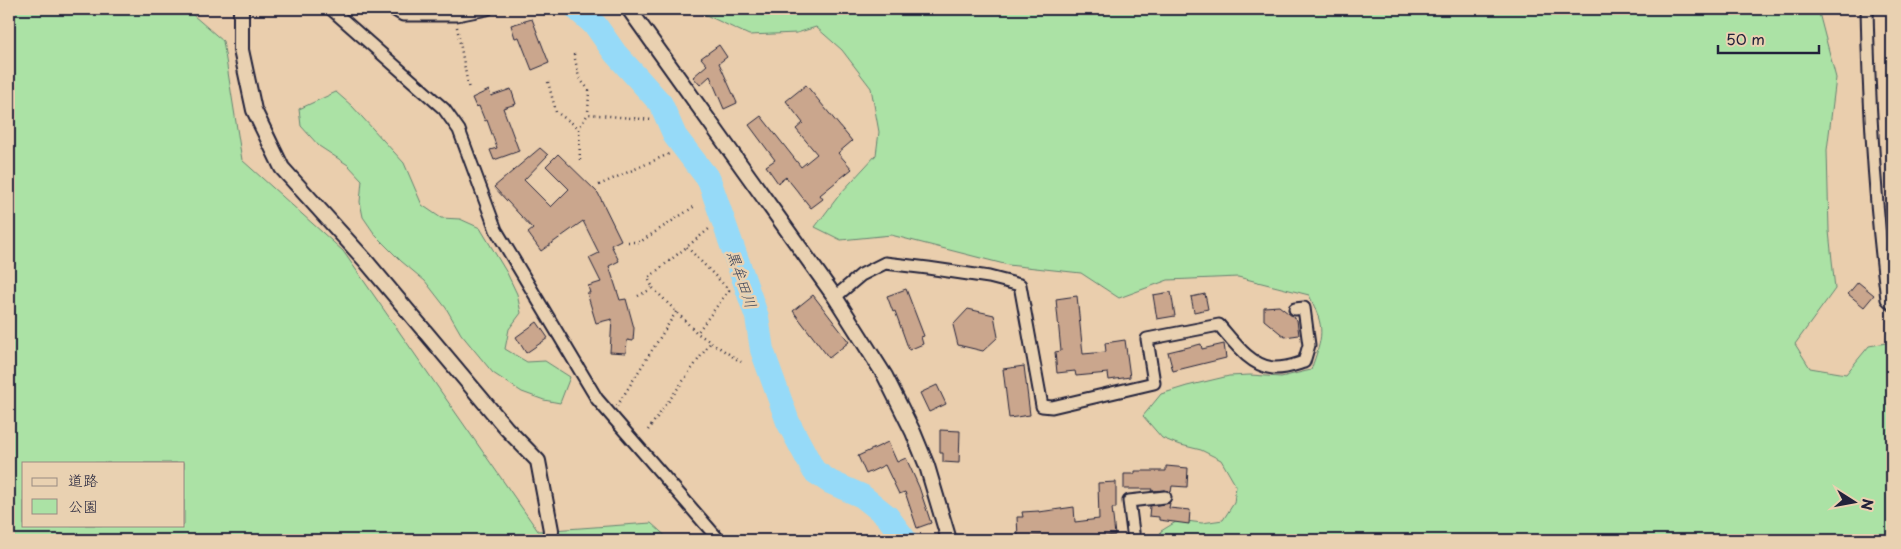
<svg xmlns="http://www.w3.org/2000/svg" width="1901" height="549" font-family="'Playpen Sans','Klee One',sans-serif">
	<style>
		.green { fill: #abe2a5; stroke: #668270; fill-rule: evenodd }
		.lines { fill: none; stroke-linecap: round; stroke-linejoin: round }
		.river { stroke: #96daf8; stroke-width: 24 }
		.building { fill: #caa68d; stroke: #22223b }
		.minor-casing { stroke: #22223b; stroke-width: 15 }
		.tertiary-casing { stroke: #22223b; stroke-width: 18 }
		.path { stroke: #22223b; stroke-width: 2.5; stroke-dasharray: 1 4; stroke-linecap: butt }
		.minor { stroke: #e9d1b1; stroke-width: 11 }
		.tertiary { stroke: #e9d1b1; stroke-width: 14 }
		.labels { text-anchor: middle; dominant-baseline: central; stroke-width: 5; stroke-linejoin: round; paint-order: stroke }
		.water-label { font-size: 15px; font-style: italic; fill: #333e57; stroke: #e9d1b1 }
	</style>
	<rect width="100%" height="100%" fill="#eacead"/>
	<filter id="ink" filterUnits="userSpaceOnUse"><feTurbulence type="fractalNoise" baseFrequency=".02" numOctaves="2"/><feDisplacementMap in="SourceGraphic" scale="10" xChannelSelector="R" yChannelSelector="G"/><feConvolveMatrix kernelMatrix="1 2 1 2 8 2 1 2 1" color-interpolation-filters="sRGB"/></filter>
	<g filter="url(#ink)">
		<!-- green -->
		<g class="green">
			<path d="M9,9H186L223,41L242,160L343,251L538,531L651,523L670,540H9ZM24,463H184V525H24Z"/>
			<path d="M693,9H1818L1836,78L1827,150L1829,231L1835,289L1795,344L1810,368L1846,374L1869,346L1892,342V540H1158L1161,531L1179,520L1202,523L1223,520L1234,503L1236,486L1221,460L1201,450L1177,444L1162,438L1143,416L1161,394L1187,386L1229,376L1250,375L1281,377L1311,370C1323,335 1326,330 1309,295L1238,277L1168,280L1119,298L1081,273L1008,265L891,235L841,240L815,227L840,194L876,155L879,132L871,88L842,50L816,27L797,33L749,35Z"/>
			<polygon points="336,92 352,106 404,163 422,205 441,218 460,219 480,228 507,273 517,294 521,313 509,329 505,349 527,362 545,361 570,377 560,403 544,400 522,392 493,373 461,334 446,308 425,281 401,261 376,236 363,217 360,202 362,180 348,165 319,146 301,126 299,109"/>
		</g>
		<g class="lines">
			<!-- river -->
			<polyline class="river" points="577,9 596,26 615,53 661,104 675,136 709,180 757,317 762,350 788,422 814,471 830,482 862,496 887,516 905,540"/>
		</g>
		<!-- building -->
		<g class="building">
			<polygon points="532,19 549,63 532,70 519,37 515,38 511,25"/>
			<polygon points="719,45 727,57 719,63 737,103 724,109 710,76 700,85 693,77 707,65 701,58"/>
			<polygon points="806,85 852,141 838,153 852,169 820,195 823,199 811,208 786,177 778,183 766,166 775,160 749,125 761,116 801,167 817,154 796,129 803,123 786,101"/>
			<polygon points="511,89 516,104 503,108 519,151 494,160 490,150 497,148 487,120 485,121 479,106 476,107 472,98 489,90 491,96"/>
			<polygon points="540,148 548,155 524,180 551,207 569,189 546,166 558,154 598,193 621,240 611,245 619,261 609,266 620,300 626,299 634,328 633,341 627,340 626,353 610,352 612,319 596,323 587,293 590,293 588,286 601,282 589,258 599,253 583,221 541,251 528,233 533,229 494,187"/>
			<polygon points="1858,282 1874,295 1864,307 1848,294"/>
			<polygon points="906,289 924,336 921,337 923,344 909,350 895,311 893,312 887,296"/>
			<polygon points="1171,292 1175,316 1157,319 1153,295"/>
			<polygon points="1205,294 1208,309 1194,312 1191,297"/>
			<polygon points="813,295 849,342 829,358 793,311"/>
			<polygon points="1077,296 1083,354 1106,352 1105,343 1125,340 1130,377 1109,380 1108,373 1076,376 1075,371 1057,373 1055,352 1061,351 1056,299"/>
			<polygon points="1279,306 1297,320 1299,335 1285,337 1264,320 1264,307"/>
			<polygon points="968,309 994,315 998,337 983,351 958,345 953,325"/>
			<polygon points="537,322 548,338 526,353 516,337"/>
			<polygon points="1201,344 1202,349 1224,344 1226,358 1173,371 1168,352"/>
			<polygon points="1024,366 1030,415 1009,418 1003,369"/>
			<polygon points="937,385 946,404 929,412 920,393"/>
			<polygon points="940,430 960,431 959,463 943,462 943,453 940,453"/>
			<polygon points="888,442 897,462 906,458 919,487 931,523 917,528 905,492 899,494 885,465 866,474 858,456"/>
			<polygon points="1166,466 1188,468 1187,487 1172,486 1171,492 1165,490 1151,491 1152,489 1124,489 1124,474 1135,474 1135,471 1166,471"/>
			<polygon points="1116,482 1116,508 1112,508 1115,535 1078,539 1078,540 1044,540 1043,536 1018,537 1017,517 1023,517 1022,512 1039,511 1039,512 1074,507 1075,522 1099,519 1098,483"/>
			<polygon points="1170,503 1169,508 1190,510 1189,524 1159,520 1159,517 1149,516 1150,506"/>
		</g>
		<g class="lines">
			<!-- minor casing -->
			<g class="minor-casing">
				<g id="minor">
					<polyline points="331,9 444,109 459,130 496,230 597,399 719,540"/>
					<polyline points="393,9 403,15 457,15 487,9"/>
					<path d="M1867,9C1869,106 1875,203 1887,299L1892,304"/>
					<path d="M835,297L861,275L885,263L928,268L989,277L1020,285L1042,406L1052,407L1154,383L1147,339L1219,325C1233,341 1250,366 1273,368C1284,369 1294,365 1304,362L1309,345L1304,308L1295,309"/>
					<polyline points="1134,540 1129,501 1165,497"/>
				</g>
			</g>
			<!-- tertiary casing -->
			<g class="tertiary-casing">
				<g id="tertiary">
					<polyline points="241,9 241,50 254,110 282,168 365,260 506,428 538,461 551,530 550,540"/>
					<polyline points="629,9 835,297 885,376 913,432 927,466 949,540"/>
				</g>
			</g>
			<!-- path -->
			<g class="path">
				<polyline points="457,27 469,90"/>
				<polyline points="574,54 579,78 589,90 588,114"/>
				<polyline points="548,82 556,112 579,128"/>
				<polyline points="580,160 579,128 588,114 653,120"/>
				<polyline points="599,185 671,153"/>
				<polyline points="628,242 640,242 695,206"/>
				<polyline points="687,247 729,290 697,333"/>
				<polyline points="653,288 697,333 741,362"/>
				<polyline points="638,296 653,288 648,278 709,229"/>
				<polyline points="617,406 676,312"/>
				<polyline points="648,430 711,342"/>
			</g>
			<!-- minor -->
			<use href="#minor" class="minor"/>
			<!-- tertiary -->
			<use href="#tertiary" class="tertiary"/>
		</g>
	</g>
	<g class="labels">
		<!-- water labels -->
		<g class="water-label">
			<text transform="translate(743 279) rotate(71)">黒牟田川</text>
		</g>
	</g>
	<!-- margin -->
	<rect width="1901" height="549" fill="none" stroke="#e9d1b1" stroke-width="30"/>
	<rect x="15" y="15" width="1871" height="519" fill="none" stroke="#22223b" stroke-width="2" filter="url(#ink)"/>
	<!-- legend -->
	<rect x="22" y="462" width="162" height="65" fill="#e9d1b1" stroke="#998b82"/>
	<rect x="32" y="478" width="25" height="8" fill="#e9d1b1" stroke="#998b82"/>
	<text x="68" y="486" font-size="15" fill="#22223b">道路</text>
	<rect x="32" y="499" width="25" height="15" fill="#abe2a5" stroke="#998b82"/>
	<text x="68" y="512" font-size="15" fill="#22223b">公園</text>
	<!-- north arrow -->
	<g transform="translate(1854 502) rotate(101)" stroke="#e9d1b1" stroke-width="4" paint-order="stroke">
	<path d="M0-4L9 19L0 12L-9 19Z" fill="#22223b"/>
	<text y="-8" font-size="14" font-weight="bold" text-anchor="middle" fill="#22223b">N</text>
	</g>
	<!-- scale -->
	<path d="M1718 45v8h101v-8" fill="none" stroke="#22223b" stroke-width="2.5"/>
	<text x="1726" y="45" font-size="15" fill="#22223b" stroke="#e9d1b1" stroke-width="4" paint-order="stroke">50 m</text>
</svg>
